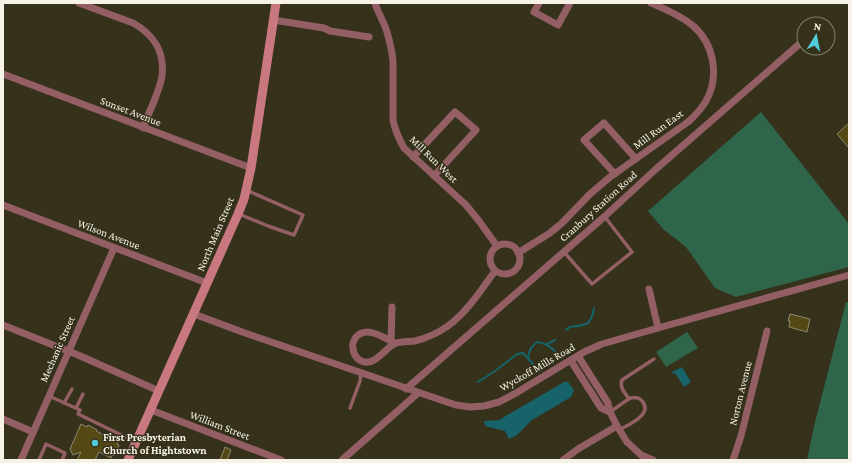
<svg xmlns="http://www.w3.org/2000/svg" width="852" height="463" font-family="'Crimson Pro',serif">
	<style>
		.green { fill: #2f654b }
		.water { fill: #16646a }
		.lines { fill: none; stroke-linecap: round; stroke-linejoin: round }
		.stream { stroke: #16646a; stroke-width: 2 }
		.building { fill: #544914; stroke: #8d8870 }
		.lane { stroke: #935f64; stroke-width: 3.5 }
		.street { stroke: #935f64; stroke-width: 7 }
		.secondary { stroke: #c97880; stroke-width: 9 }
		.poi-dot { fill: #52cbd8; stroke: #35311b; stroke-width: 1.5 }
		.labels { text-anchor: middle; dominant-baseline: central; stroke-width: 3; stroke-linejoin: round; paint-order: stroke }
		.street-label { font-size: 11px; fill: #f6f3e6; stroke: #35311b }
		.poi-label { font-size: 11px; font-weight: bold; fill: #f6f3e6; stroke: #35311b; text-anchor: start }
	</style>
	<rect width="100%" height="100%" fill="#35311b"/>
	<!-- green -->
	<g class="green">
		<polygon points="761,112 849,224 849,267 736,297 715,288 686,247 663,229 648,211"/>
		<polygon points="846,302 849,302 849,460 807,460 815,422"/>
		<polygon points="687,332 698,348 666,367 656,352"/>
	</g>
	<!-- water -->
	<g class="water">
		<polygon points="682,367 691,382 684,387 675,373 673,374 672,372"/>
		<polygon points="564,382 568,382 574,390 571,397 532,420 517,435 509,439 505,431 485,426 484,421 499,420"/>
	</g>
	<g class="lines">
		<!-- stream -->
		<g class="stream">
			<path d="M566,330L570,327C586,325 591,326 594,308"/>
			<polyline points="547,344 555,340"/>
			<path d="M528,358C529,350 531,347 537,342C545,343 549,346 555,351"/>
			<polyline points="478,382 495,371 517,354 523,353 533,364"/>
		</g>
	</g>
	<!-- building -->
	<g class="building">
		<polygon points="849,123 849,148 837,134"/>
		<polygon points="790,314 810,319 807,332 789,327 790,321 788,321"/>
		<polygon points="81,424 87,427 88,425 97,430 96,431 118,442 117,444 119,445 114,456 112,455 111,458 99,452 95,460 77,460 81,452 73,455 70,449"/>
		<polygon points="225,447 231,450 227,460 220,460"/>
	</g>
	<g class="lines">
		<!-- lane -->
		<g class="lane">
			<polyline points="239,214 268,226 294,235 303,215 246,190"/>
			<polyline points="564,252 592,284 632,252 605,217"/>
			<polyline points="49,396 80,410 78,414 136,442"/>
			<path d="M629,399C625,393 619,387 622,380L654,359"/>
			<polyline points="64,403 72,389"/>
			<polyline points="76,408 83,394"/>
			<polyline points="350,408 360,381 361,373"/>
			<path d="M610,412L630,398C634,397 639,397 642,401C654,414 628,425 619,430"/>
			<polyline points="39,460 46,444 65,453 62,460"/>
		</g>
		<!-- street -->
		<g class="street">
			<path d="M79,3L133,23C153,34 165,52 162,76C161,83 158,90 156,96C152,107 147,117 143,128"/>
			<path d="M375,3C378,13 384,22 387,32C390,42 392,51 393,61V120C395,131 399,139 404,148L466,205L479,221L497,246"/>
			<polyline points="539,3 534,12 558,25 570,3"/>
			<polyline points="273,20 324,28 330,31 369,37"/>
			<polyline points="3,74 251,168"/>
			<polyline points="413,157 455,112 476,130 434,176"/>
			<polyline points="615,174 584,140 604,123 636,159"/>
			<polyline points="3,205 207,283"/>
			<circle cx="505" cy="259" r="15"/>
			<path d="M518,253L550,233L562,223L590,194L610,177L688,122C695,116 701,109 706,101C720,76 714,43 692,25C680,15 665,9 651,3"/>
			<polyline points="649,289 658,328"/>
			<polyline points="194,314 245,333 441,400 456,405 470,407 484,406 499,402 516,393 584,352 602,344 658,328 849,275"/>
			<polyline points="3,325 78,355 159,391"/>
			<polyline points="391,342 392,307"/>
			<path d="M395,343C384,338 367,325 356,337C354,340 352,345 353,348C353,352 355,356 358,359C373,370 383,350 394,344C400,341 409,342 415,341C427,338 438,333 448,326C468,311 481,290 495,271"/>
			<polyline points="578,356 608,403 610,412 617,426 627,442 641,455 653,460"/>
			<polyline points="571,361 601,408 610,412"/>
			<polyline points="406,389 604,217 656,169 804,40"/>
			<polyline points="151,410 281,460"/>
			<polyline points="3,419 33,432"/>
			<polyline points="21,460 114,248"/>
			<polyline points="342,460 418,393"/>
			<polyline points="563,460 578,449 617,426"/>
			<polyline points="733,460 741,436 767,331"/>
		</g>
		<!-- secondary -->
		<polyline class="secondary" points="128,460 238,214 244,199 251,168 276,3"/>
	</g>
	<!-- markers -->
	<circle class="poi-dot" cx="95" cy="443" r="4"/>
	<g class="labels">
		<!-- street labels -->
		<g class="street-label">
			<text transform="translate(131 111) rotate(21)">Sunset Avenue</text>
			<text transform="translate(658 129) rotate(-36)">Mill Run East</text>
			<text transform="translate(434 159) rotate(44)">Mill Run West</text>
			<text transform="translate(598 206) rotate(-42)">Cranbury Station Road</text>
			<text transform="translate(109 234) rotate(21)">Wilson Avenue</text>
			<text transform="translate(215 234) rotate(-67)">North Main Street</text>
			<text transform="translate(57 349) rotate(-66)">Mechanic Street</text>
			<text transform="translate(537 367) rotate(-30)">Wyckoff Mills Road</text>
			<text transform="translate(740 393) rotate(-76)">Norton Avenue</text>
			<text transform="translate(220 425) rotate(21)">William Street</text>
		</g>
		<!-- poi labels -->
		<g class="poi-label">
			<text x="103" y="437">First Presbyterian<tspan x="103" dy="13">Church of Hightstown</tspan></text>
		</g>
	</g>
	<!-- border -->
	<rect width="852" height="463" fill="none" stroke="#f6f3e6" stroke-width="8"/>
	<!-- north arrow -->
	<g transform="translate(816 36) rotate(10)"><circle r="19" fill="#35311b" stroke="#827f6c"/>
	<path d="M0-3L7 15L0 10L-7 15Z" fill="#52cbd8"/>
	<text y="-6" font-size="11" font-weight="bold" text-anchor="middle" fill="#f6f3e6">N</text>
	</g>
</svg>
